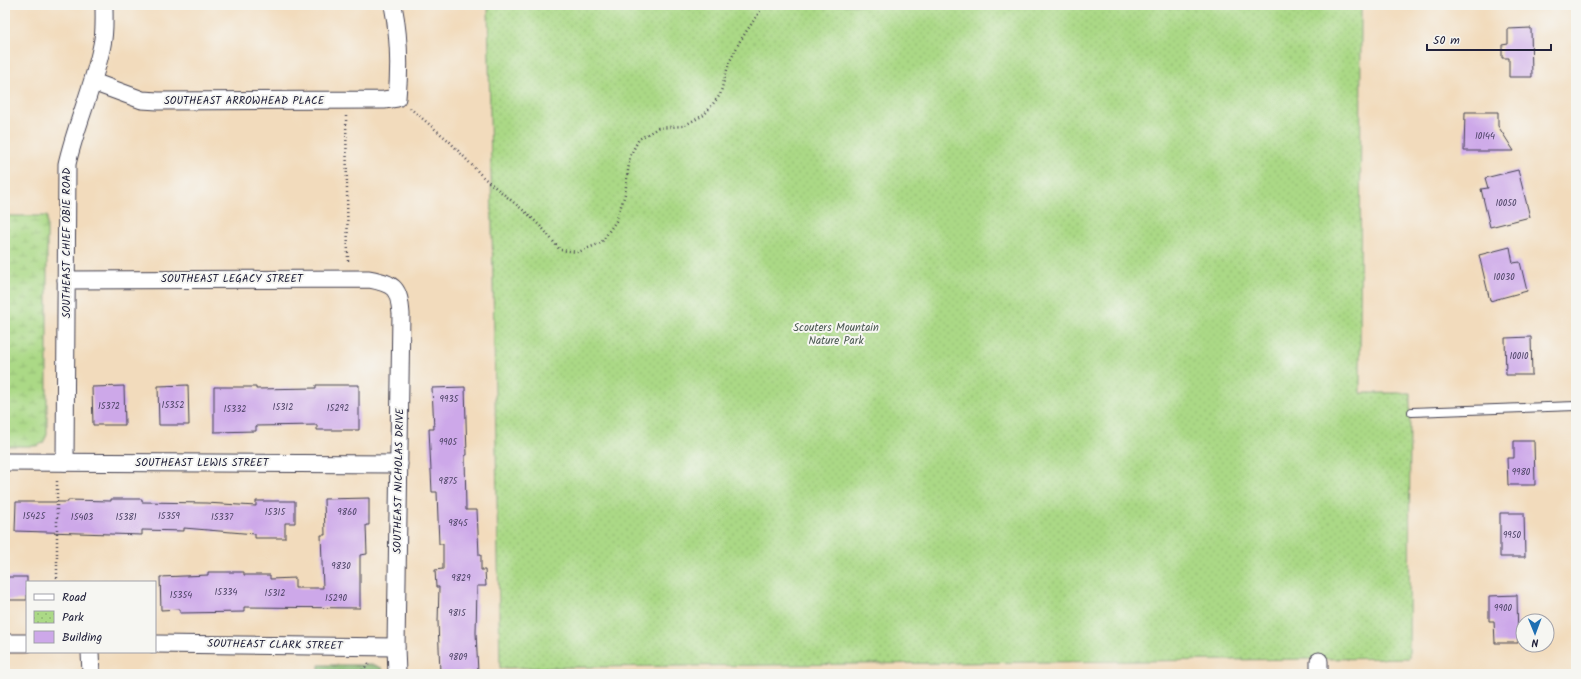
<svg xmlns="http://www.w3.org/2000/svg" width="1581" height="679" font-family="Kalam,sans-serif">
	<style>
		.forest { fill: url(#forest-firs); stroke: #556e57 }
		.wetland { fill: url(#wetland-marsh); stroke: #667e60 }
		.park { fill: url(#park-dots); stroke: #667e60 }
		.building { fill: #cda8e9 }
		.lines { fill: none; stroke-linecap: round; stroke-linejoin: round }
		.lane-casing { stroke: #413e4e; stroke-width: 10 }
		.street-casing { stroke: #413e4e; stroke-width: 19 }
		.path { stroke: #413e4e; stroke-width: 2.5; stroke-dasharray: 1 3; stroke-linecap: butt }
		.lane { stroke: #fff; stroke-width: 8 }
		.street { stroke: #fff; stroke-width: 17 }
		.labels { text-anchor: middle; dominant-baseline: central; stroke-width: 4; stroke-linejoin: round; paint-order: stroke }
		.number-label { font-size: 9px; fill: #4d4466 }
		.street-label { font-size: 11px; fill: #22223b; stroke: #f6f6f2 }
		.park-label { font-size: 11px; fill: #4b5952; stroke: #f6f6f2 }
	</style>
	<defs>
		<pattern id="forest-firs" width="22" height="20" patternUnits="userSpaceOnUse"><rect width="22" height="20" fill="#88b973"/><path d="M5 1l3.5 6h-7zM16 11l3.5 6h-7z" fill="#6f9660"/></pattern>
		<pattern id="wetland-marsh" width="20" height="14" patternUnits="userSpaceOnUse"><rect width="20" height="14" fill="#abd986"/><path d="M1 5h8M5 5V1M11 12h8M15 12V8" fill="none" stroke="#93ba75"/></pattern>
		<pattern id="park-dots" width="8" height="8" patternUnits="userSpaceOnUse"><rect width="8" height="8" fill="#abd986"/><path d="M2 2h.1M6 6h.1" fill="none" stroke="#93ba75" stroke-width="1.8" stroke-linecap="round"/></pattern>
	</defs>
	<rect width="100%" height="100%" fill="#f6f6f2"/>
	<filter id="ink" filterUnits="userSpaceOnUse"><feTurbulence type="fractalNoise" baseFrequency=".025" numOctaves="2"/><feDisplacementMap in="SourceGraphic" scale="8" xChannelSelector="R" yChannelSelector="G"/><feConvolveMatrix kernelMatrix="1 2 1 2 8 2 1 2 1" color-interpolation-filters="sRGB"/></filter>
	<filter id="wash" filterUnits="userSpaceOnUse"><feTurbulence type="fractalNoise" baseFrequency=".012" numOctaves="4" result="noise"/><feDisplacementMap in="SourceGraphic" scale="16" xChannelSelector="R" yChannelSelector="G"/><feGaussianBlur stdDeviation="0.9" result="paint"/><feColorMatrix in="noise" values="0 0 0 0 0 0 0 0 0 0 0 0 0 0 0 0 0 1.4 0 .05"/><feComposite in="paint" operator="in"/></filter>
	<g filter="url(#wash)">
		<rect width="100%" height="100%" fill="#f2dbbc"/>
		<!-- forest -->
		<polygon class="forest" points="319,665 374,665 382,668 384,674 319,674"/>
		<!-- wetland -->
		<polygon class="wetland" points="5,216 47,216 47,435 43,443 36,446 5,446"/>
		<!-- park -->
		<polygon class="park" points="488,5 1361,5 1360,393 1410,393 1409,658 500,668"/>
		<g id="blocks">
			<!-- building -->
			<g class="building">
				<polygon points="1531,28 1532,77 1509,77 1509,58 1502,58 1502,45 1508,44 1508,29"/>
				<polygon points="1465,112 1498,112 1498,126 1514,151 1464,151"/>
				<polygon points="1518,170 1530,217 1490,227 1481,189 1488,188 1485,178"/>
				<polygon points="1510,247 1513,263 1520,262 1527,291 1490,301 1479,255"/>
				<polygon points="1531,337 1532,375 1506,375 1505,338"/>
				<polygon points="188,385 189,425 159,425 158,386"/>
				<polygon points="316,385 359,385 359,430 317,430 317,425 256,426 256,431 214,432 214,387 256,387 256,389 316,388"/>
				<polygon points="124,386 125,425 93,425 92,387"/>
				<polygon points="465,387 467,455 465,455 466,510 477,510 479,555 481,555 481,570 485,570 486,586 477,586 476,633 478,672 440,673 438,622 439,587 436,587 435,570 443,569 443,544 439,544 437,492 432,492 429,429 434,429 432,388"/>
				<polygon points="1514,441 1534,441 1535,485 1508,485 1507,458 1514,458"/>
				<polygon points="369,498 369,525 366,525 367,554 360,555 360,608 244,607 244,612 180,613 180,609 161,610 160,577 208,575 208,572 244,572 244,575 270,575 270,579 295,578 295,588 323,588 321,535 325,535 324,499"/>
				<polygon points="111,499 142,499 142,502 206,503 256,506 256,501 295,501 295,523 285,523 285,538 255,538 255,534 184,528 184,531 142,530 142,535 15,531 16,502 68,502 68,500 111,501"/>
				<polygon points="1500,513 1524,513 1525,557 1500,557"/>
				<rect x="5" y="577" width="22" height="23"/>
				<polygon points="1517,595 1518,643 1495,643 1494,621 1489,621 1489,596"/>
			</g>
		</g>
	</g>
	<g filter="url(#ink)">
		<use href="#blocks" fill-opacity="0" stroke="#413e4e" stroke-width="1"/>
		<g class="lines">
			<!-- lane casing -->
			<g class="lane-casing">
				<polyline id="lane" points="1412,412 1576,406"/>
			</g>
			<!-- street casing -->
			<g class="street-casing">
				<g id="street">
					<path d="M93,82L142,100L158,101L384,100L397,98C400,67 399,35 393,5"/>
					<path d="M66,280L369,279C395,284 399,288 401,314L396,647L397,674"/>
					<polyline points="5,462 399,464"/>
					<path d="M65,462L67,164C76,124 94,86 102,45C105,32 104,18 104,5"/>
					<polyline points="5,643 27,643"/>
					<polyline points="155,644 396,647"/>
					<polyline points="90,652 91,674"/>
					<polyline points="1319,661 1319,674"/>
				</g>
			</g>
			<!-- path -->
			<g class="path">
				<polyline points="410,108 449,141 484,178 529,215 544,230 560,250 578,252 601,243 616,221 625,194 630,156 639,139 658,128 683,126 704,115 720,95 729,63 740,41 764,5"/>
				<polyline points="346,116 348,263"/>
				<polyline points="57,582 57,479"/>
				<polyline points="361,674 363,669 370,663"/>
			</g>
			<!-- lane -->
			<use href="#lane" class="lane"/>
			<!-- street -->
			<use href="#street" class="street"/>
		</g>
	</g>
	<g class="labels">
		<!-- number labels -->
		<g class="number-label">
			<text x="1485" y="136">10144</text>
			<text x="1506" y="203">10050</text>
			<text x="1504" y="277">10030</text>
			<text x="1519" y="356">10010</text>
			<text x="449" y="399">9935</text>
			<text x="173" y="405">15352</text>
			<text x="109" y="406">15372</text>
			<text x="283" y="407">15312</text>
			<text x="338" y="408">15292</text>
			<text x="235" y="409">15332</text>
			<text x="448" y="442">9905</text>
			<text x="1521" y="472">9980</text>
			<text x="448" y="481">9875</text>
			<text x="275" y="512">15315</text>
			<text x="347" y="512">9860</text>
			<text x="34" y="516">15425</text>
			<text x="169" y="516">15359</text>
			<text x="82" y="517">15403</text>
			<text x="126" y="517">15381</text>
			<text x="222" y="517">15337</text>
			<text x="458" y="523">9845</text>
			<text x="1512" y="535">9950</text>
			<text x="341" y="566">9830</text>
			<text x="461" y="578">9829</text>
			<text x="226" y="592">15334</text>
			<text x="275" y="593">15312</text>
			<text x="181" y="595">15354</text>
			<text x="336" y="598">15290</text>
			<text x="1503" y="608">9900</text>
			<text x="457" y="613">9815</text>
			<text x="458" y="657">9809</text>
		</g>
		<!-- street labels -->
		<g class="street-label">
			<text x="244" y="101">SOUTHEAST ARROWHEAD PLACE</text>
			<text transform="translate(67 243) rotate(-90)">SOUTHEAST CHIEF OBIE ROAD</text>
			<text x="232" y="279">SOUTHEAST LEGACY STREET</text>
			<text x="202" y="463">SOUTHEAST LEWIS STREET</text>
			<text transform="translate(399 481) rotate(-89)">SOUTHEAST NICHOLAS DRIVE</text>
			<text transform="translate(275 645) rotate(1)">SOUTHEAST CLARK STREET</text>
		</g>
		<!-- park labels -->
		<g class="park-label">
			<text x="836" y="328">Scouters Mountain<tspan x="836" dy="13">Nature Park</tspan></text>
		</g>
	</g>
	<!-- margin -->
	<rect width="1581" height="679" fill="none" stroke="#f6f6f2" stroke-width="20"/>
	<!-- legend -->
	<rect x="26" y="581" width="130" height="72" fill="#f6f6f2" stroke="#a1a1a9"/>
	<rect x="34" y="594" width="20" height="6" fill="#ffffff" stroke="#a1a1a9"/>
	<text x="62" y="601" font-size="12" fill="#22223b">Road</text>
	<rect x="34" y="611" width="20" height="12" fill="url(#park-dots)" stroke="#a1a1a9"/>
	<text x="62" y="621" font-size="12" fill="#22223b">Park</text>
	<rect x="34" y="631" width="20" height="12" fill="#cda8e9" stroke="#a1a1a9"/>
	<text x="62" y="641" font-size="12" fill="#22223b">Building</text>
	<!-- north arrow -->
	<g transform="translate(1535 633) rotate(179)"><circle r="19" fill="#f6f6f2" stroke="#a1a1a9"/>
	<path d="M0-3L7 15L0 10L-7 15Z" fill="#1f6fb2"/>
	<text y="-6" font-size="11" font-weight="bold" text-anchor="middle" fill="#22223b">N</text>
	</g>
	<!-- scale -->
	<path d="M1427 44v6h124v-6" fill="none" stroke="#22223b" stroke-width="2"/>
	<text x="1433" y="44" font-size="12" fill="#22223b" stroke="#f6f6f2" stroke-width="3" paint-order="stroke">50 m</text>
</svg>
